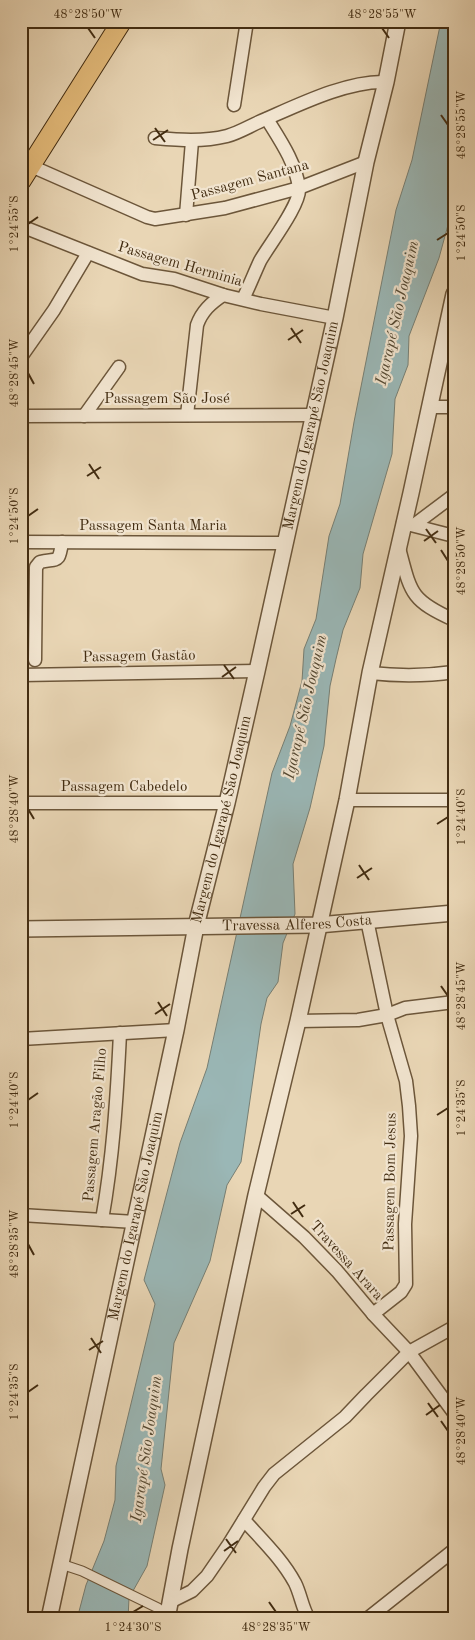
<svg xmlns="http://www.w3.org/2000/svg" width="475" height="1640" font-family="'Old Standard TT',serif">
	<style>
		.water { fill: #9ab7b6; stroke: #777f74 }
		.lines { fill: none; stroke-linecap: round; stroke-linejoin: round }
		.pedestrian-casing { stroke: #6c563a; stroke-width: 11 }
		.minor-casing { stroke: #6c563a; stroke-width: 15 }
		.tertiary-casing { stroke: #6c563a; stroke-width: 18 }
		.primary-casing { stroke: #422c11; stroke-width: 21 }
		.pedestrian { stroke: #f1e4cf; stroke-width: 9 }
		.minor { stroke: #f1e4cf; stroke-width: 12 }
		.tertiary { stroke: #f1e4cf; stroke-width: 15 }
		.primary { stroke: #e4bb7a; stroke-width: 19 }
		.ticks { fill: none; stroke: #422c11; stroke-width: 2 }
		.labels { text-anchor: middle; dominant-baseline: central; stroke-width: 4.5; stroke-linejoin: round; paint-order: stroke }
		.street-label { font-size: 15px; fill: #422c11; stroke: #f1e4cf }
		.water-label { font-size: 16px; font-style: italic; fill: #544832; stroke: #f1e4cf }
		.neatline { fill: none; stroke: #422c11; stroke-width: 2 }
		.ticks-label { font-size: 12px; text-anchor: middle; fill: #422c11 }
	</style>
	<rect width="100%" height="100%" fill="#e9d6b5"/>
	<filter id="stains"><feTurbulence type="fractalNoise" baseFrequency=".004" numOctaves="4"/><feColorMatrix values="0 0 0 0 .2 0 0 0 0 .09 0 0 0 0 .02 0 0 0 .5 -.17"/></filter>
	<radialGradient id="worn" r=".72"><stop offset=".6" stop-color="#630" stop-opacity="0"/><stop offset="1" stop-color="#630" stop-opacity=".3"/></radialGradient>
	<!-- water -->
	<polygon class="water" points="441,21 454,21 454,203 439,258 409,336 408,365 395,399 392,454 363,554 360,588 343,630 336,659 330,686 324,746 310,808 293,864 295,914 283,943 278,982 267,998 261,1024 241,1162 227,1185 210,1261 174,1343 161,1469 165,1485 147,1566 129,1598 128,1619 77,1619 86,1585 104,1541 115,1500 116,1466 155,1304 144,1280 180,1143 207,1068 272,773 290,726 302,681 304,649 316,619 329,536 340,504 354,422 396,210 412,160"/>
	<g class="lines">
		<!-- pedestrian casing -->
		<g class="pedestrian-casing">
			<polyline id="pedestrian" points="61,1564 82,1571 158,1608 160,1610 159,1619"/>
		</g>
		<!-- minor casing -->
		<g class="minor-casing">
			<g id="minor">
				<polyline points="234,105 247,21"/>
				<path d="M155,138C179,140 203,142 227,136C238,133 248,127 259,122C294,107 347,80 386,82"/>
				<polyline points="31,166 147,217 155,219 225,208 299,188 366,162"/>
				<polyline points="186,215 192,141"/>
				<polyline points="21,226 142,274 174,279 223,295 261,304 335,318"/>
				<path d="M243,299C249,287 254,274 260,261C269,245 301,204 299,188C296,163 280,140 267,119"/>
				<polyline points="21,357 54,310 88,253"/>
				<polyline points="430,407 454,407"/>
				<path d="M187,415L197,325C202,311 211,303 223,295"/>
				<polyline points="21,416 313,415"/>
				<polyline points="84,416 119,367"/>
				<polyline points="403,523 454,536"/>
				<polyline points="414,525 454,495"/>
				<polyline points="21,542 285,543"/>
				<path d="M399,548C411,593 410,600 454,620"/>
				<path d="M35,660L36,567L40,562C58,558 59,564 62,542"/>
				<path d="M370,673C398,676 426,676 454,672"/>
				<polyline points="21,675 257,671"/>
				<polyline points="347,800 454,800"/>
				<polyline points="21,803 227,803"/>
				<polyline points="367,920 387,1015 406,1081 409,1106 411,1136 405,1224 406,1284 401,1292 373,1314"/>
				<polyline points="298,1021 358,1020 387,1015 405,1008 454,1002"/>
				<polyline points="21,1039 176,1030"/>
				<polyline points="256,1195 304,1237 337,1271 373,1314 409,1352 454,1413"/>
				<polyline points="21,1215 135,1222"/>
				<path d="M102,1220C113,1158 117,1096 120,1033"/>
				<path d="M244,1520C262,1540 282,1559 295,1583C301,1595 302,1608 309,1619"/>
				<polyline points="170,1602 192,1591 207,1576 229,1544 264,1487 274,1474 345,1417 366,1395 409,1352 454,1327"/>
				<polyline points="367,1619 454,1550"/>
			</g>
		</g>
		<!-- tertiary casing -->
		<g class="tertiary-casing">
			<g id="tertiary">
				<path id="s1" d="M21,929L318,925L454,913"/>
				<path id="s2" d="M49,1619L176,1030L196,926L227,803L257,671L335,318L366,162L386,82L398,21"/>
				<polyline points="167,1619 180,1549 256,1195 298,1021 347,800 370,673 411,493 454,294"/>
			</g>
		</g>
		<!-- primary casing -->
		<g class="primary-casing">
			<polyline id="primary" points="21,181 122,21"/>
		</g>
		<!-- pedestrian -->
		<use href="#pedestrian" class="pedestrian"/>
		<!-- minor -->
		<use href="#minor" class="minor"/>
		<!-- tertiary -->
		<use href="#tertiary" class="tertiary"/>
		<!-- primary -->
		<use href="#primary" class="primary"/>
	</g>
	<!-- ticks -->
	<path class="ticks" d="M88,28L95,38M382,28L389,38M441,115L448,125M155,128L165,142M153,140L168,130M28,224L38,217M437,240L448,233M291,328L301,343M288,340L303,330M28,373L34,384M89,464L99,479M87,476L101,467M28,516L38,509M426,529L436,543M424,541L438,531M441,550L448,561M224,665L234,679M222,677L236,667M28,809L34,819M437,824L448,817M359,865L369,880M357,878L372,868M441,986L448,996M158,1002L167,1016M155,1014L170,1004M28,1100L38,1093M437,1115L448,1108M293,1202L303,1217M291,1214L305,1205M28,1244L34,1255M91,1338L101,1353M89,1350L103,1341M28,1392L38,1385M428,1403L438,1417M426,1415L440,1405M441,1421L448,1431M226,1539L236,1553M224,1551L238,1541M269,1602L276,1612M133,1612L143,1606"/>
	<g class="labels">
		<!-- street labels -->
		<g class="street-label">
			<text transform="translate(250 181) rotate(-15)">Passagem Santana</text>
			<text transform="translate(180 265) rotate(16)">Passagem Herminia</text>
			<text x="167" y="399">Passagem São José</text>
			<text stroke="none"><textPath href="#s2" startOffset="1222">Margem do Igarapé São Joaquim</textPath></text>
			<text x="153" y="526">Passagem Santa Maria</text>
			<text transform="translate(139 657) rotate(-1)">Passagem Gastão</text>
			<text x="124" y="787">Passagem Cabedelo</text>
			<text stroke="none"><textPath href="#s2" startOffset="818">Margem do Igarapé São Joaquim</textPath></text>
			<text stroke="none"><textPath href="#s1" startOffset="276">Travessa Alferes Costa</textPath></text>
			<text transform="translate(96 1125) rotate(-85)">Passagem Aragão Filho</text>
			<text transform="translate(391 1182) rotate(-89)">Passagem Bom Jesus</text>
			<text stroke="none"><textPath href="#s2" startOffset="412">Margem do Igarapé São Joaquim</textPath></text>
			<text transform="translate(346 1261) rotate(48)">Travessa Arara</text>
		</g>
		<!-- water labels -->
		<g class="water-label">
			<text transform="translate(398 313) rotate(-77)">Igarapé São Joaquim</text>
			<text transform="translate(306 707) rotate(-77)">Igarapé São Joaquim</text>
			<text transform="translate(147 1449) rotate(-82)">Igarapé São Joaquim</text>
		</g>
	</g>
	<!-- margin -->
	<rect width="475" height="1640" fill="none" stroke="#e9d6b5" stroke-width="55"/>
	<rect x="28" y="28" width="420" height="1584" class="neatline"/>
	<g class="ticks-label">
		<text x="88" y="18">48°28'50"W</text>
		<text x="382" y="18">48°28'55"W</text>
		<text transform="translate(461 125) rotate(-90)" y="4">48°28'55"W</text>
		<text transform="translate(14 224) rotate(-90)" y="4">1°24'55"S</text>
		<text transform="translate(461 233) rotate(-90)" y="4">1°24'50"S</text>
		<text transform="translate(14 373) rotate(-90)" y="4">48°28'45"W</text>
		<text transform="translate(14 516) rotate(-90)" y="4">1°24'50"S</text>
		<text transform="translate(461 561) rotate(-90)" y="4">48°28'50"W</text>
		<text transform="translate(14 809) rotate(-90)" y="4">48°28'40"W</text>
		<text transform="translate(461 817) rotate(-90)" y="4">1°24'40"S</text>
		<text transform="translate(461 996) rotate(-90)" y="4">48°28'45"W</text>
		<text transform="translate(14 1100) rotate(-90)" y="4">1°24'40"S</text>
		<text transform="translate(461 1108) rotate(-90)" y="4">1°24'35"S</text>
		<text transform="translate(14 1244) rotate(-90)" y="4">48°28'35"W</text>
		<text transform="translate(14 1392) rotate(-90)" y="4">1°24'35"S</text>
		<text transform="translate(461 1431) rotate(-90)" y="4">48°28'40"W</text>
		<text x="133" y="1631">1°24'30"S</text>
		<text x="276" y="1631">48°28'35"W</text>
	</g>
	<rect width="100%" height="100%" filter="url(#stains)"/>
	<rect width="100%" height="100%" fill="url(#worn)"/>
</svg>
